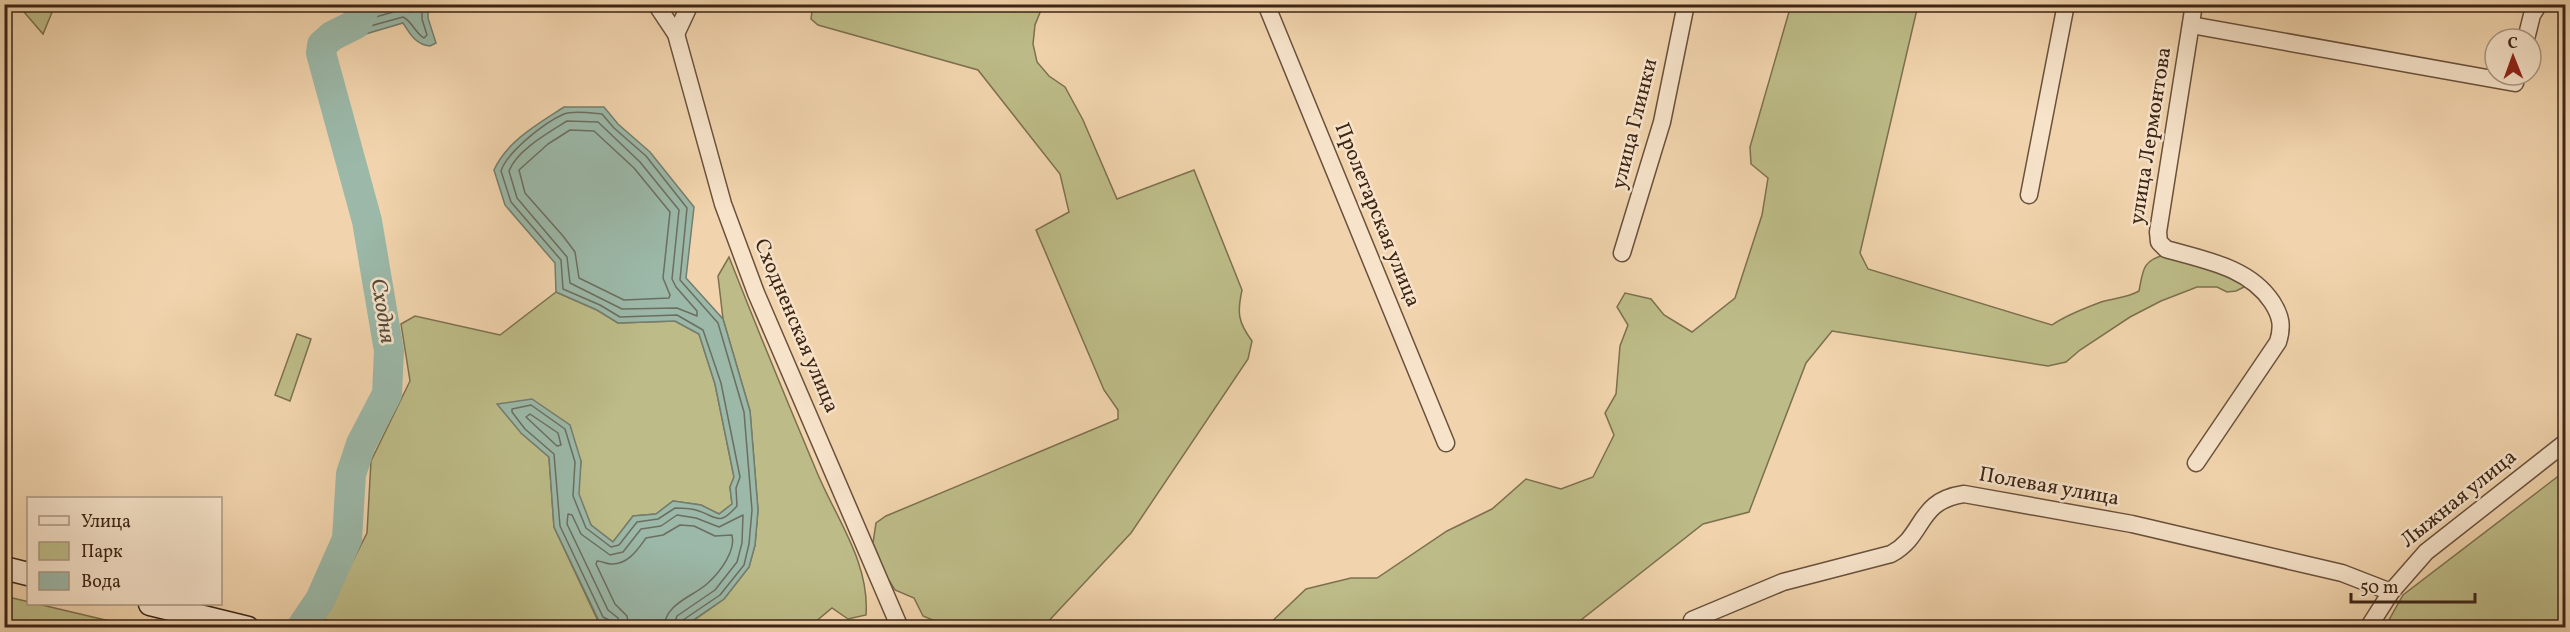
<svg xmlns="http://www.w3.org/2000/svg" width="2570" height="632" font-family="Vollkorn,serif">
	<style>
		.green { fill: #bdbc88; stroke: #7d704f; stroke-width: 1.5 }
		.water { fill: #9bb8a8; stroke: #757d6e; stroke-width: 1.5 }
		.lines { fill: none; stroke-linecap: round; stroke-linejoin: round }
		.shore { stroke: #6c6e5f; stroke-width: 1.5 }
		.river { stroke: #9bb8a8; stroke-width: 30 }
		.street-casing { stroke: #6a513c; stroke-width: 19 }
		.secondary-casing { stroke: #3d2516; stroke-width: 25 }
		.street { stroke: #f6e3ca; stroke-width: 16 }
		.secondary { stroke: #f6e3ca; stroke-width: 22 }
		.labels { text-anchor: middle; dominant-baseline: central; stroke-width: 5; stroke-linejoin: round; paint-order: stroke }
		.street-label { font-size: 21px; fill: #3d2516; stroke: #f6e3ca }
		.water-label { font-size: 22px; font-style: italic; fill: #544a3a; stroke: #f6e3ca }
	</style>
	<rect width="100%" height="100%" fill="#f1d4ad"/>
	<filter id="stains"><feTurbulence type="fractalNoise" baseFrequency=".00333" numOctaves="4"/><feColorMatrix values="0 0 0 0 .2 0 0 0 0 .09 0 0 0 0 .02 0 0 0 .5 -.17"/></filter>
	<radialGradient id="worn" r=".72"><stop offset=".6" stop-color="#630" stop-opacity="0"/><stop offset="1" stop-color="#630" stop-opacity=".3"/></radialGradient>
	<!-- green -->
	<g class="green">
		<path d="M813,4L1043,5L1035,25L1033,44L1037,62L1049,76L1065,87L1083,120L1117,199L1194,170L1242,290C1237,313 1238,322 1252,341L1248,359L1131,533L1043,627H949L923,616L914,598L895,590L887,577L873,543L876,523L886,516L1118,419V410L1104,390L1036,230L1069,212L1060,174L978,70L818,25L811,19Z"/>
		<polygon points="18,5 55,5 43,34"/>
		<path d="M1791,5H1918L1860,253L1868,269L2052,325C2066,315 2085,308 2101,302C2114,298 2127,298 2139,291C2143,271 2142,260 2165,255L2241,278L2244,287L2236,291L2227,292L2217,287H2197L2161,301L2130,317L2080,350L2066,362L2048,366L1832,331L1806,363L1749,512L1703,524L1572,627L1265,628L1306,589L1351,578H1377L1447,531L1492,509L1526,479L1561,489L1593,477L1614,435L1605,413L1616,394L1620,346L1628,325L1617,307L1625,293L1651,299L1664,315L1692,332L1735,298L1762,215L1768,178L1751,164L1750,147Z"/>
		<path d="M729,257C757,328 786,399 816,470C835,517 870,562 866,615L848,619L832,608L809,627L683,628L724,599L749,567L755,545L758,510L750,411L723,319L718,276Z"/>
		<polygon points="556,292 597,310 618,323 675,321 699,334 715,384 734,477 730,487 732,504 719,514 701,505 673,501 656,514 633,516 613,542 591,525 578,494 581,461 521,433 549,457 554,527 599,623 621,627 356,628 323,619 367,533 371,461 410,381 401,324 415,316 500,335"/>
		<polygon points="297,334 311,339 290,401 275,395"/>
		<polygon points="2565,471 2565,627 2385,627 2403,595"/>
		<polygon points="4,596 135,627 5,627"/>
	</g>
	<!-- water -->
	<g class="water">
		<path d="M347,5H428V18L436,43L430,46C416,45 410,34 403,23L335,43L330,32C340,25 345,17 347,5Z"/>
		<path d="M564,107H604L618,124L650,152L694,207L686,278L723,319L750,411L758,510L755,545L749,567L724,599L683,627H621L600,623L554,527L549,457L521,433L497,404L532,399L570,425L581,461L579,494L591,525L613,542L633,516L656,514L673,501L701,505L719,514L732,504L730,487L734,477L715,384L699,334L675,321L618,323L597,310L556,292L555,263L505,205L494,170C507,141 538,124 564,107Z"/>
	</g>
	<g class="lines">
		<!-- shore -->
		<g class="shore">
			<path d="M352,4L351,16L343,30L345,33L403,17C412,21 415,33 424,38L427,35L422,19V4"/>
			<polyline points="360,4 359,18 362,21 400,10 412,12 415,4"/>
			<path d="M567,121L598,122L640,162L679,210L672,279L676,287L697,311V316L677,308L622,309L570,283L567,257L517,198L509,171C517,150 548,133 567,121Z"/>
			<polygon points="570,130 594,131 634,168 670,212 663,278 670,295 669,298 624,300 579,278 575,252 563,236 525,193 519,170 548,144"/>
			<polygon points="530,414 558,433 561,445 557,446 526,417"/>
			<path d="M612,628L611,621L603,617L560,526L554,454L525,429L512,412V409L531,405L565,429L575,462L573,496L586,528L611,547L619,545L637,522L658,519L675,508C682,508 692,508 699,511C719,518 719,526 737,506L736,488L740,477L721,383L703,330L677,315L620,317L600,305L563,289L561,260L511,202L501,171C507,152 545,122 564,114C573,110 592,113 602,114L614,128L646,156L687,208L680,280L718,323L744,412L752,510L749,544L744,565L720,595L683,620L680,628"/>
			<polyline points="620,628 618,618 608,610 567,524 568,514 572,515 581,534 610,555 623,552 641,529 661,526 677,515 696,518 719,527 743,515 742,543 737,562 715,590 677,616 673,628"/>
			<path d="M629,628L627,616L615,604L596,564L597,561C602,561 606,564 611,564C628,565 638,549 646,538L663,535L680,525L694,526L715,536L732,535C736,551 720,572 708,583C693,597 665,603 664,628"/>
		</g>
		<!-- river -->
		<polyline class="river" points="301,628 320,600 347,539 351,474 361,444 387,394 389,351 367,221 321,53 322,45 332,36 356,24 367,4"/>
		<!-- street casing -->
		<g class="street-casing">
			<g id="street">
				<polyline points="656,4 676,34 723,204 756,293 900,628"/>
				<polyline points="1266,4 1446,443"/>
				<path d="M2194,4L2158,232L2159,242L2166,249C2204,260 2249,267 2272,302C2281,316 2283,326 2278,342L2196,463"/>
				<polyline points="2191,25 2515,83 2517,75"/>
				<polyline points="676,34 690,4"/>
				<polyline points="2526,39 2532,15 2539,4"/>
				<polyline points="2029,195 2066,4"/>
				<polyline points="1622,253 1662,122 1686,4"/>
				<path d="M1692,620L1783,582L1891,554C1926,535 1916,501 1964,494L2132,524L2342,573L2391,592"/>
				<polyline points="2368,628 2391,592 2426,552 2566,442"/>
			</g>
		</g>
		<!-- secondary casing -->
		<g class="secondary-casing">
			<g id="secondary">
				<polyline points="4,568 28,574"/>
				<polyline points="150,604 248,628"/>
			</g>
		</g>
		<!-- street -->
		<use href="#street" class="street"/>
		<!-- secondary -->
		<use href="#secondary" class="secondary"/>
	</g>
	<g class="labels">
		<!-- street labels -->
		<g class="street-label">
			<text transform="translate(1635 124) rotate(-76)">улица Глинки</text>
			<text transform="translate(2151 136) rotate(-81)">улица Лермонтова</text>
			<text transform="translate(1377 215) rotate(68)">Пролетарская улица</text>
			<text transform="translate(796 326) rotate(67)">Сходненская улица</text>
			<text transform="translate(2049 487) rotate(10)">Полевая улица</text>
			<text transform="translate(2459 499) rotate(-39)">Лыжная улица</text>
		</g>
		<!-- water labels -->
		<g class="water-label">
			<text transform="translate(382 311) rotate(81)">Сходня</text>
		</g>
	</g>
	<!-- margin -->
	<rect width="2570" height="632" fill="none" stroke="#f1d4ad" stroke-width="24"/>
	<rect x="6" y="6" width="2558" height="620" fill="none" stroke="#3d2516" stroke-width="3"/>
	<rect x="12" y="12" width="2546" height="608" fill="none" stroke="#3d2516" stroke-width="1.5"/>
	<!-- legend -->
	<rect x="27" y="497" width="195" height="108" fill="#f6e3ca" stroke="#ac9782" stroke-width="1.5"/>
	<rect x="39" y="516" width="30" height="9" fill="#f6e3ca" stroke="#ac9782" stroke-width="1.5"/>
	<text x="81" y="527" font-size="18" fill="#3d2516">Улица</text>
	<rect x="39" y="542" width="30" height="18" fill="#bdbc88" stroke="#ac9782" stroke-width="1.5"/>
	<text x="81" y="557" font-size="18" fill="#3d2516">Парк</text>
	<rect x="39" y="572" width="30" height="18" fill="#9bb8a8" stroke="#ac9782" stroke-width="1.5"/>
	<text x="81" y="587" font-size="18" fill="#3d2516">Вода</text>
	<!-- north arrow -->
	<g transform="translate(2513 57) rotate(359)"><circle r="28" fill="#f6e3ca" stroke="#ac9782" stroke-width="1.5"/>
	<path d="M0-4.5L10 22L0 15L-10 22Z" fill="#8f2418"/>
	<text y="-9" font-size="16" font-weight="bold" text-anchor="middle" fill="#3d2516">С</text>
	</g>
	<!-- scale -->
	<path d="M2351 593v9h124v-9" fill="none" stroke="#3d2516" stroke-width="3"/>
	<text x="2360" y="593" font-size="18" fill="#3d2516" stroke="#f6e3ca" stroke-width="4.5" paint-order="stroke">50 m</text>
	<rect width="100%" height="100%" filter="url(#stains)"/>
	<rect width="100%" height="100%" fill="url(#worn)"/>
</svg>
